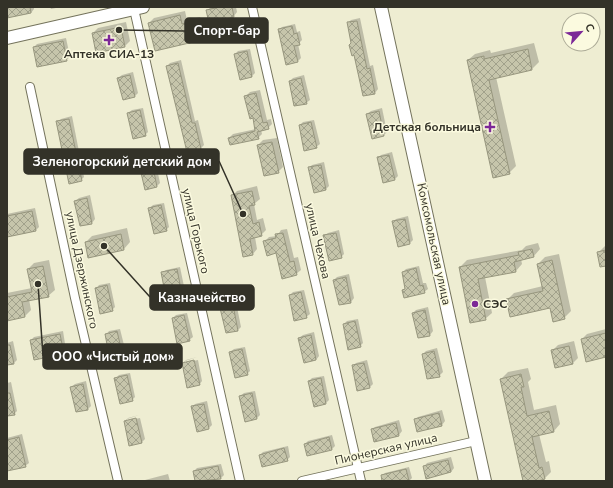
<svg xmlns="http://www.w3.org/2000/svg" width="613" height="488" font-family="'Nunito Sans',sans-serif">
	<style>
		.shadow { fill: #0003 }
		.building { fill: url(#building-cross-hatch); stroke: #97967e }
		.lines { fill: none; stroke-linecap: round; stroke-linejoin: round }
		.street-casing { stroke: #74735c; stroke-width: 10 }
		.secondary-casing { stroke: #74735c; stroke-width: 14 }
		.street { stroke: #fff; stroke-width: 8 }
		.secondary { stroke: #fff; stroke-width: 12 }
		.poi-dot { fill: #7c2897; stroke: #fbfadf; stroke-width: 1.5 }
		.labels { text-anchor: middle; dominant-baseline: central; stroke-width: 3; stroke-linejoin: round; paint-order: stroke }
		.poi-label { font-size: 12px; font-weight: bold; fill: #333228; stroke: #fbfadf }
		.street-label { font-size: 12px; fill: #333228; stroke: #fbfadf }
		.leader { fill: none; stroke: #333228; stroke-width: 1.5 }
		.callout-dot { fill: #333228; stroke: #fbfadf; stroke-width: 1.5 }
		.callout { fill: #333228; stroke: #333228; stroke-width: 1.5 }
		.callout-label { font-size: 13px; text-anchor: middle; font-weight: bold; fill: #fff }
	</style>
	<defs>
		<pattern id="building-cross-hatch" width="8" height="8" patternUnits="userSpaceOnUse"><rect width="8" height="8" fill="#c6c5ab"/><path d="M0 0l8 8M0 8l8-8" fill="none" stroke="#a1a18b"/></pattern>
	</defs>
	<rect width="100%" height="100%" fill="#eeedd2"/>
	<!-- shadow -->
	<g class="shadow">
		<polygon points="7,7 34,7 34,9 31,13 7,17"/>
		<polygon points="50,7 61,7 51,9"/>
		<polygon points="236,7 237,12 234,16 210,22 207,11 210,8"/>
		<polygon points="185,11 187,20 200,17 207,34 202,39 156,50 149,23 154,18"/>
		<polygon points="360,18 370,66 373,65 378,89 375,93 352,43 348,23 351,20"/>
		<polygon points="126,22 130,41 125,46 97,52 93,33 98,28"/>
		<polygon points="295,24 297,32 300,31 302,40 298,44 301,58 298,61 279,30 282,27"/>
		<polygon points="66,38 70,57 66,60 34,47 37,44"/>
		<polygon points="534,43 539,62 532,69 496,77 516,166 509,173 468,60 475,54 490,50 491,53"/>
		<polygon points="250,49 255,73 252,76 241,79 235,54 238,51"/>
		<polygon points="181,60 195,121 198,120 204,145 201,148 167,66 170,63"/>
		<polygon points="133,72 138,93 135,96 118,78 122,75"/>
		<polygon points="304,75 310,100 306,103 290,81 293,78"/>
		<polygon points="260,90 267,120 271,119 272,124 268,128 261,130 262,134 258,138 229,138 233,134 256,129 246,96 250,92"/>
		<polygon points="143,108 148,132 145,135 128,113 132,110"/>
		<polygon points="382,108 387,132 384,135 373,138 367,114 371,111"/>
		<polygon points="72,116 84,177 81,180 58,122 61,119"/>
		<polygon points="314,120 320,144 316,147 300,125 303,122"/>
		<polygon points="277,138 283,167 278,172 258,145 263,140"/>
		<polygon points="392,152 398,176 395,179 378,158 381,155"/>
		<polygon points="155,159 160,183 157,186 140,165 143,162"/>
		<polygon points="324,162 329,186 326,189 315,192 309,168 312,165"/>
		<polygon points="257,186 260,199 254,204 257,220 263,218 266,230 261,235 255,237 257,249 253,254 232,196 237,191"/>
		<polygon points="90,195 95,219 92,223 81,225 75,201 79,198"/>
		<polygon points="164,203 169,227 166,230 150,208 153,205"/>
		<polygon points="35,208 39,227 36,230 7,236 7,214"/>
		<polygon points="408,216 413,240 410,243 393,222 396,219"/>
		<polygon points="127,228 130,242 124,249 86,242 92,236"/>
		<polygon points="287,229 294,258 298,257 301,270 296,274 277,252 264,242 269,237 277,236 281,230"/>
		<polygon points="339,230 344,254 341,257 324,236 328,233"/>
		<polygon points="538,243 540,249 534,256 521,259 522,264 516,271 485,277 492,313 485,319 460,267 467,260 522,250 526,246"/>
		<polygon points="605,246 606,246 606,264 598,253"/>
		<polygon points="559,254 571,311 564,318 551,307 508,299 514,293 543,286 538,264 545,257"/>
		<polygon points="49,260 55,290 48,296 29,299 31,310 25,316 7,320 7,293 32,288 28,269 34,263"/>
		<polygon points="419,266 423,283 426,283 428,289 424,292 404,290 406,288 403,272 406,269"/>
		<polygon points="180,267 186,296 183,299 162,273 166,270"/>
		<polygon points="349,274 354,298 351,302 334,280 337,277"/>
		<polygon points="110,283 115,307 112,310 96,289 99,285"/>
		<polygon points="304,290 310,314 306,317 290,295 293,292"/>
		<polygon points="236,302 241,327 238,330 221,308 224,305"/>
		<polygon points="428,307 433,331 430,335 413,313 416,310"/>
		<polygon points="187,313 193,337 189,340 173,318 176,315"/>
		<polygon points="358,319 363,343 360,346 344,324 347,321"/>
		<polygon points="120,329 126,353 122,356 106,335 109,331"/>
		<polygon points="606,329 606,356 582,339 587,334"/>
		<polygon points="63,331 66,350 63,353 31,340 34,337"/>
		<polygon points="314,332 319,356 316,360 305,362 299,338 303,335"/>
		<polygon points="13,341 17,360 14,363 7,364 7,343"/>
		<polygon points="574,341 578,358 573,363 556,367 553,350 558,345"/>
		<polygon points="245,347 250,371 247,374 230,352 234,349"/>
		<polygon points="437,348 443,372 439,376 423,354 426,351"/>
		<polygon points="197,357 185,361 185,363 198,360 202,381 199,385 183,363 186,360"/>
		<polygon points="367,360 373,384 370,387 353,366 356,363"/>
		<polygon points="528,368 531,379 528,382 534,410 556,405 560,424 554,431 539,434 546,462 549,461 551,472 544,479 534,481 524,481 501,379 508,372"/>
		<polygon points="130,373 135,397 132,400 116,378 119,375"/>
		<polygon points="324,376 329,400 326,403 309,381 312,378"/>
		<polygon points="86,381 91,406 88,409 77,411 71,387 75,384"/>
		<polygon points="11,382 17,411 14,414 7,415 7,383"/>
		<polygon points="255,391 260,415 257,418 246,421 240,396 244,393"/>
		<polygon points="207,401 212,425 209,428 192,407 195,404"/>
		<polygon points="442,410 445,421 442,425 418,431 415,420 418,417"/>
		<polygon points="139,415 127,419 127,421 140,418 145,439 141,443 125,421 128,418"/>
		<polygon points="399,420 402,431 399,435 375,441 372,430 375,427"/>
		<polygon points="22,434 29,463 25,466 7,470 7,438"/>
		<polygon points="332,435 335,446 332,449 305,444 308,441"/>
		<polygon points="288,446 290,457 287,460 260,455 263,452"/>
		<polygon points="451,457 454,468 451,472 427,478 424,467 427,463"/>
		<polygon points="221,464 224,475 221,478 196,481 194,471 197,468"/>
		<polygon points="409,467 412,478 409,481 383,481 382,476 385,473"/>
		<polygon points="168,474 170,481 143,481 145,480"/>
	</g>
	<!-- building -->
	<g class="building">
		<polygon points="7,7 30,7 31,13 7,18"/>
		<polygon points="220,7 232,7 234,17 209,23 206,10"/>
		<polygon points="180,15 182,24 195,21 202,40 155,51 148,23"/>
		<polygon points="357,21 367,69 370,68 375,94 363,96 354,55 352,56 349,45 351,43 347,22"/>
		<polygon points="292,26 294,34 297,33 300,45 294,46 298,62 286,65 278,29"/>
		<polygon points="121,27 125,47 96,53 92,33"/>
		<polygon points="63,41 67,61 37,67 33,47"/>
		<polygon points="528,49 532,70 489,80 510,174 493,178 467,60 484,56 484,59"/>
		<polygon points="247,51 252,77 240,80 234,54"/>
		<polygon points="178,63 192,123 195,123 201,149 187,152 166,66"/>
		<polygon points="130,75 135,97 123,100 117,78"/>
		<polygon points="301,78 307,104 294,106 289,81"/>
		<polygon points="256,93 263,123 267,122 269,129 257,132 259,139 230,145 228,138 255,131 253,118 250,119 244,96"/>
		<polygon points="140,110 146,136 133,139 127,113"/>
		<polygon points="379,111 384,136 372,139 366,114"/>
		<polygon points="69,119 82,181 69,184 56,121"/>
		<polygon points="311,122 317,148 304,151 299,125"/>
		<polygon points="272,142 279,173 264,176 257,145"/>
		<polygon points="389,155 395,180 383,183 377,157"/>
		<polygon points="152,162 157,187 145,190 139,164"/>
		<polygon points="321,165 326,190 314,193 308,167"/>
		<polygon points="252,191 255,205 249,206 253,224 259,222 262,236 250,239 253,255 243,257 231,195"/>
		<polygon points="87,198 92,224 80,226 74,201"/>
		<polygon points="161,205 167,231 154,234 148,208"/>
		<polygon points="32,211 36,231 7,237 7,216"/>
		<polygon points="405,219 410,244 398,247 392,221"/>
		<polygon points="283,233 290,262 294,261 297,275 282,279 276,253 267,256 263,241 276,238 275,234"/>
		<polygon points="336,233 342,258 329,261 323,235"/>
		<polygon points="121,234 124,250 88,258 85,242"/>
		<polygon points="532,249 534,257 514,262 516,272 478,279 486,320 470,323 459,267 519,255 518,252"/>
		<polygon points="606,250 606,266 600,267 597,252"/>
		<polygon points="552,260 565,319 553,322 550,308 510,317 506,299 543,291 537,264"/>
		<polygon points="43,266 49,297 22,302 25,317 7,321 7,297 32,292 27,269"/>
		<polygon points="416,268 420,286 423,285 425,293 404,298 402,290 405,289 402,272"/>
		<polygon points="177,269 183,300 167,303 161,272"/>
		<polygon points="346,277 351,303 339,305 333,280"/>
		<polygon points="107,285 113,311 100,314 95,288"/>
		<polygon points="301,292 307,318 294,321 289,295"/>
		<polygon points="233,305 238,331 226,333 220,308"/>
		<polygon points="425,310 430,336 418,338 412,313"/>
		<polygon points="184,315 190,341 177,344 172,318"/>
		<polygon points="355,321 361,347 348,350 343,324"/>
		<polygon points="117,331 123,357 110,360 105,334"/>
		<polygon points="606,333 606,357 586,362 581,339"/>
		<polygon points="60,334 64,354 34,360 30,340"/>
		<polygon points="311,335 316,360 304,363 298,338"/>
		<polygon points="7,345 10,345 14,364 7,365"/>
		<polygon points="569,346 573,364 555,368 551,350"/>
		<polygon points="242,349 248,375 235,378 229,352"/>
		<polygon points="434,351 440,377 427,379 422,354"/>
		<polygon points="194,360 200,385 187,388 182,363"/>
		<polygon points="364,363 370,388 357,391 352,365"/>
		<polygon points="521,374 524,387 521,387 527,416 549,411 554,432 532,437 539,468 542,467 545,479 538,481 523,481 500,379"/>
		<polygon points="127,375 133,401 120,404 114,378"/>
		<polygon points="321,378 326,404 314,407 308,381"/>
		<polygon points="83,384 88,410 76,412 70,387"/>
		<polygon points="7,393 10,393 15,415 7,416"/>
		<polygon points="252,393 257,419 245,422 239,396"/>
		<polygon points="204,404 209,429 197,432 191,406"/>
		<polygon points="439,413 442,426 417,432 414,419"/>
		<polygon points="136,418 142,443 129,446 124,421"/>
		<polygon points="396,423 399,436 374,442 371,429"/>
		<polygon points="19,437 26,467 7,471 7,440"/>
		<polygon points="329,437 332,450 307,456 304,444"/>
		<polygon points="284,448 288,461 262,467 259,455"/>
		<polygon points="448,460 451,472 426,479 423,466"/>
		<polygon points="218,466 221,479 195,481 193,471"/>
		<polygon points="406,469 409,481 382,481 381,475"/>
	</g>
	<g class="lines">
		<!-- street casing -->
		<g class="street-casing">
			<g id="street">
				<polyline points="252,7 361,481"/>
				<polyline points="134,9 240,481"/>
				<polyline points="30,87 75,298 118,481"/>
				<polyline points="302,481 476,441"/>
			</g>
		</g>
		<!-- secondary casing -->
		<g class="secondary-casing">
			<g id="secondary">
				<polyline points="381,7 485,481"/>
				<polyline points="7,38 143,7"/>
			</g>
		</g>
		<!-- street -->
		<use href="#street" class="street"/>
		<!-- secondary -->
		<use href="#secondary" class="secondary"/>
	</g>
	<!-- markers -->
	<g class="poi-dot">
		<path d="M107 34h4v4h4v4h-4v4h-4v-4h-4v-4h4z"/>
		<path d="M488 121h4v4h4v4h-4v4h-4v-4h-4v-4h4z"/>
		<circle cx="475" cy="304" r="4"/>
	</g>
	<g class="labels">
		<!-- poi labels -->
		<g class="poi-label">
			<text x="109" y="54">Аптека СИА-13</text>
			<text x="481" y="127" text-anchor="end">Детская больница</text>
			<text x="483" y="304" text-anchor="start">СЭС</text>
		</g>
		<!-- street labels -->
		<g class="street-label">
			<text transform="translate(196 231) rotate(77)">улица Горького</text>
			<text transform="translate(318 241) rotate(77)">улица Чехова</text>
			<text transform="translate(434 244) rotate(78)">Комсомольская улица</text>
			<text transform="translate(82 270) rotate(78)">улица Дзержинского</text>
			<text transform="translate(386 449) rotate(-13)">Пионерская улица</text>
		</g>
	</g>
	<!-- callouts -->
	<path class="leader" d="M119 30L185 31M243 214L219 161M104 246L150 297M38 284L43 356"/>
	<g class="callout-dot">
		<circle cx="119" cy="30" r="4"/>
		<circle cx="243" cy="214" r="4"/>
		<circle cx="104" cy="246" r="4"/>
		<circle cx="38" cy="284" r="4"/>
	</g>
	<g class="callout">
		<rect x="185" y="18" width="83" height="25" rx="4"/>
		<rect x="24" y="149" width="195" height="25" rx="4"/>
		<rect x="150" y="285" width="104" height="25" rx="4"/>
		<rect x="43" y="344" width="139" height="25" rx="4"/>
	</g>
	<g class="callout-label">
		<text x="227" y="35">Спорт-бар</text>
		<text x="122" y="166">Зеленогорский детский дом</text>
		<text x="202" y="302">Казначейство</text>
		<text x="113" y="361">ООО «Чистый дом»</text>
	</g>
	<!-- border -->
	<rect width="613" height="488" fill="none" stroke="#333228" stroke-width="16"/>
	<!-- north arrow -->
	<g transform="translate(581 32) rotate(63)"><circle r="19" fill="#fbfadf" stroke="#abaa96"/>
	<path d="M0-3L7 15L0 10L-7 15Z" fill="#7c2897"/>
	<text y="-6" font-size="11" font-weight="bold" text-anchor="middle" fill="#333228">С</text>
	</g>
</svg>
